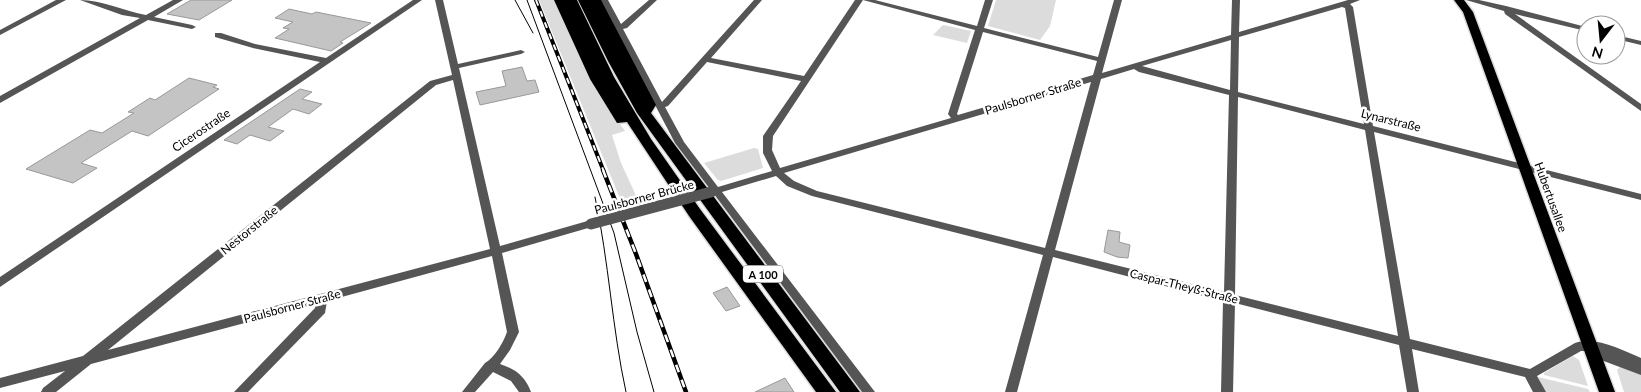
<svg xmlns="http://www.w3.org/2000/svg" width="1641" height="392" font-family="Lato,sans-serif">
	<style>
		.green { fill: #dcdcdc }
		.building { fill: #c4c4c4; stroke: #999 }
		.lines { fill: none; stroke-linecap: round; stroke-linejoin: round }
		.major-casing { stroke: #dbdbdb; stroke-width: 3 }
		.highway-casing { stroke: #dbdbdb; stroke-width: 3 }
		.minor { fill: #555; fill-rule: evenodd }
		.major { fill: #000; fill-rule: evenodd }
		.highway { fill: #000; fill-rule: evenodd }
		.tram { stroke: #000; stroke-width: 1 }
		.rail-far1-casing { stroke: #000; stroke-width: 4 }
		.rail-casing { stroke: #000; stroke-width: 4.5 }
		.rail-far1 { stroke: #fff; stroke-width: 2; stroke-dasharray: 6; stroke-linecap: butt }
		.rail { stroke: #fff; stroke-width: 2.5; stroke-dasharray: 8; stroke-linecap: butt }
		.minor-bridge { stroke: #555; stroke-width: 11 }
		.labels { text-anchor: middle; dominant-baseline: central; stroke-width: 5; stroke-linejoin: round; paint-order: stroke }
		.shield { fill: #fff; stroke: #4c4c4c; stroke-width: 1 }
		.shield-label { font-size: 11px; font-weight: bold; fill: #000 }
		.street-label { font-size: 12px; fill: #000; stroke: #fff }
	</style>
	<rect width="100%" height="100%" fill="#fff"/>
	<!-- green -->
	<g class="green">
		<polygon points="539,0 555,0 595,89 625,131 612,135 621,163 639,202 623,206"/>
		<polygon points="996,0 1056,0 1050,26 1040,40 988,26"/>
		<polygon points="943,25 971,31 967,43 933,35"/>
		<polygon points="754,148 758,149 763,168 721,181 718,180 704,163"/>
		<polygon points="1573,356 1579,360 1588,386 1544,375 1544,373"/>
		<polygon points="1620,367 1641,373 1641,392 1624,392 1617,370"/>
		<polygon points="1538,377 1588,389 1590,392 1545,392"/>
	</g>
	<!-- building -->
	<g class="building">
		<polygon points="191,0 232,0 199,20 167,14"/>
		<polygon points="289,9 312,14 316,12 371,23 340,42 343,43 331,51 275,38 289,29 283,28 293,22 275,18"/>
		<polygon points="522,67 527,81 535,80 539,92 480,105 476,92 506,86 502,71"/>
		<polygon points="189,78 217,85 213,87 219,89 148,136 132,131 81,163 97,168 73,183 26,169 90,130 102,133 134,113 128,112 150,98 155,100"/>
		<polygon points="300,89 312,92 302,99 322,104 309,114 293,109 268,127 284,131 270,141 250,135 237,144 224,140"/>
		<polygon points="1108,230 1120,232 1119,242 1130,245 1128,258 1117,257 1104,252"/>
		<polygon points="727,287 740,306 726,311 713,293"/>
		<polygon points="785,378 794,392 755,392"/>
	</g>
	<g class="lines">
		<!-- major casing -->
		<g class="major-casing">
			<polygon id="major" points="1454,0 1464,0 1473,12 1615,392 1599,392 1463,12"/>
		</g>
		<!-- highway casing -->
		<g class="highway-casing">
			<g id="highway">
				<polygon points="554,0 577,0 614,77 651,139 700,209 836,392 816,392 689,216 627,122 617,123 590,79"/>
				<polygon points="578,0 601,0 656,105 651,113 860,392 840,392 637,113 608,61"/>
			</g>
		</g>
		<!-- minor -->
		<g class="minor">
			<polygon points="56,0 66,0 0,35 0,30"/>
			<path d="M80,0C102,0 124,11 146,15L173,0H183L154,17L192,25L196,27L192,29L148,20L0,103V96L140,18L122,15Z"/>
			<polygon points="413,0 422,0 0,287 0,277 320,62 253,48 215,37 215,33 221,33 255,44 326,58"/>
			<path d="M435,0H443L458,64L521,50L525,52L521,54L459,68L500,246L591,220L596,224L595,226L502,253L519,332L510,350L500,364C515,369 525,376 531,392H519L511,381L493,372L475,392H462L485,363C495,357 503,343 507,332L492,256L327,301L325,313L248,392H234L315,308L316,304L91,364L56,392H41L43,388L65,371L0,388V378L83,356L430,81L452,75ZM453,80L490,249L108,350L436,85Z"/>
			<path d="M600,0H608L621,24L649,0H657L627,28L623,29L662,102L754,0H762L711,58L804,76L855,0H875L977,26L985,0H993L984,28L1098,57L1114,0H1122L1102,73L1231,35L1232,0H1240L1239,32L1348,0H1360L1350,4L1353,7L1373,126L1641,194V200L1374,132L1410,339L1530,369L1575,343C1597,336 1621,350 1641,358V375L1601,360L1587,351H1581L1537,376L1546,392H1533L1525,377L1412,349L1419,392H1407L1399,345L1235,303L1233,392H1221L1223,301L1053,257L1017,392H1005L1043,255L812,196L787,186L776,176L722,192L875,392H862L714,194H707L706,192L710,189L675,143ZM863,0L975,30L948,114L951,118L780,168L772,150L773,136ZM1342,7L1345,8L1364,124L1238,92L1239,37ZM983,32L1097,61L1093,75L958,115L957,114ZM1231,40L1230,90L1142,66ZM707,62L801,81L763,136V153L772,171L718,187L684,142L665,107L668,106ZM1134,69L1139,72L1229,95L1224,292L1055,250L1101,79ZM1091,82L1045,248L817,191L794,181L784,173ZM1238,97L1365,130L1398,336L1235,295Z"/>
			<polygon points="1466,0 1479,0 1506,6 1586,27 1586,31 1515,14 1641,104 1641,111 1505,14 1504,11"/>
			<polygon points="1616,35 1641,41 1641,45 1616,39"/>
		</g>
		<!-- major -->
		<use href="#major" class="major"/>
		<!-- highway -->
		<use href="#highway" class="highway"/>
		<!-- tram -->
		<g class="tram">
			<polyline points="515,0 533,33"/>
			<polyline points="527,0 614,233 637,332 654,392"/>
			<path d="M595,197C609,262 612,328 626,392"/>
		</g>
		<!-- rail-far1 casing -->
		<g class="rail-far1-casing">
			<polyline id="rail-far1" points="536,0 604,172"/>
		</g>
		<!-- rail casing -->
		<g class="rail-casing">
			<polyline id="rail" points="603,170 636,254 686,392"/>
		</g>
		<!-- rail-far1 -->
		<use href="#rail-far1" class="rail-far1"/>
		<!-- rail -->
		<use href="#rail" class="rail"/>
		<!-- minor-bridge -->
		<polyline class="minor-bridge" points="591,224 711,192"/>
	</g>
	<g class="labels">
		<!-- shield labels -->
		<rect class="shield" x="743" y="265.5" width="40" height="17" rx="4"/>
		<g class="shield-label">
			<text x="763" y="274">A 100</text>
		</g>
		<!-- street labels -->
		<g class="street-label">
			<text transform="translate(1033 96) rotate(-17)">Paulsborner Straße</text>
			<text transform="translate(1391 120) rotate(14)">Lynarstraße</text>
			<text transform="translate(201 130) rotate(-34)">Cicerostraße</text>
			<text transform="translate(644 197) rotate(-15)">Paulsborner Brücke</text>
			<text transform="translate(1551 197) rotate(70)">Hubertusallee</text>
			<text transform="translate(249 230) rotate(-39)">Nestorstraße</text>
			<text transform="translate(1184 286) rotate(14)">Caspar-Theyß-Straße</text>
			<text transform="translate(292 306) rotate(-15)">Paulsborner Straße</text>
		</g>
	</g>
	<!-- north arrow -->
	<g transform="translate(1601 40) rotate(196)"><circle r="24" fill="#ffffff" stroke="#999999"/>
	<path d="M0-4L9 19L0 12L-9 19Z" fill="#000000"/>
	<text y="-8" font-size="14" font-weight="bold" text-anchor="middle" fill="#000000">N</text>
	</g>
</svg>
